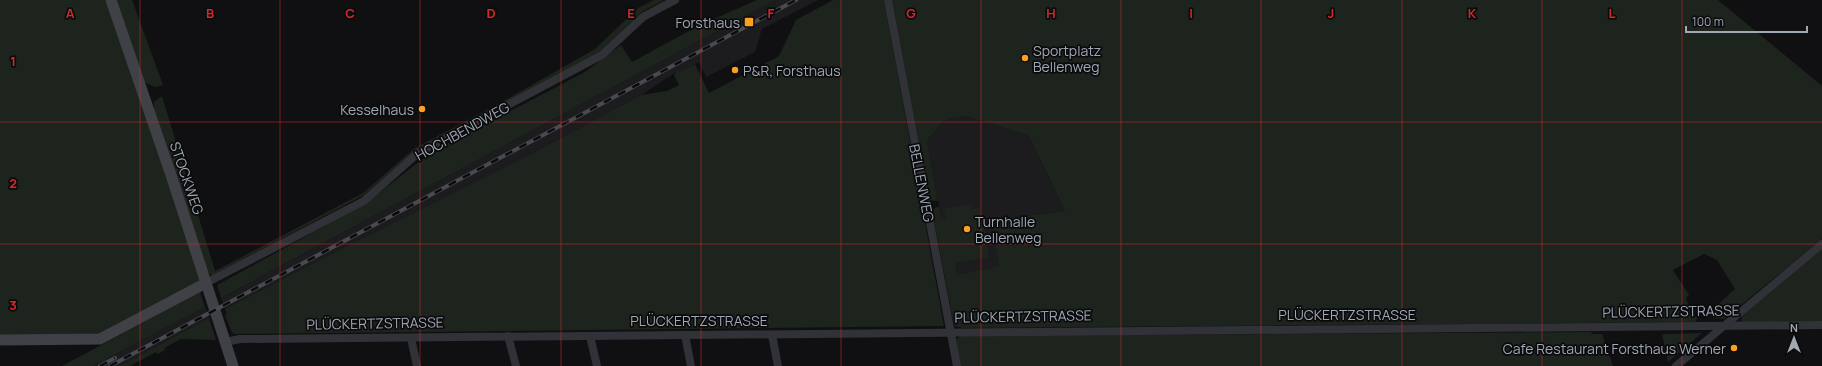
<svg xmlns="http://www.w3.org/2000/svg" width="1822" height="366" font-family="Manrope,sans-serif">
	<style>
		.built { fill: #1c1c1f }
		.green { fill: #1c241d }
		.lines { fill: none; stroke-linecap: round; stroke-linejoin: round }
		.street { stroke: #313237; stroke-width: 8 }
		.secondary { stroke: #3f4147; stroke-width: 11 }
		.rail-casing { stroke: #484a50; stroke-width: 4 }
		.rail { stroke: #0b0b0d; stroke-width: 2.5; stroke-dasharray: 8; stroke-linecap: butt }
		.grid { fill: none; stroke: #d62828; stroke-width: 1; stroke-opacity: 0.55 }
		.poi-dot { fill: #fca01e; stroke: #0b0b0d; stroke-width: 1.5 }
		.labels { text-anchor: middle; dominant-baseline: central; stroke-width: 3.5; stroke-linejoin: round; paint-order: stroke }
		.poi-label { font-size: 14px; fill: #a0a8b3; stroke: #0b0b0d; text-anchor: end }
		.street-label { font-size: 14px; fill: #a0a8b3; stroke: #0b0b0d }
		.grid-label { font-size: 13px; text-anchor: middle; font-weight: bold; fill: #d62828; stroke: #0b0b0d; stroke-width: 3.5; stroke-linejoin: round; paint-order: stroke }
	</style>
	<rect width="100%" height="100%" fill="#101012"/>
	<!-- built -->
	<g class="built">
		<polygon points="775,0 818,0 762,29 755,52 708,76 706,77 699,62 679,72 678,71 641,95 529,155 335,252 225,309 221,298"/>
		<polygon points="966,116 1029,136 1065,211 991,220 999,266 957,275 946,220 942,220 927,141 943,121"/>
		<polygon points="205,307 209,318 120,366 93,366"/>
	</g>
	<!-- green -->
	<g class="green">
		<polygon points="0,0 108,0 200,275 198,284 102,334 0,335"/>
		<polygon points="116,0 132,0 163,85 155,87 144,82"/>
		<polygon points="654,0 664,0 642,12 597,54 416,150 364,195 212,276 207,271 154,112 154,102 162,96 215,271 363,193 415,148 507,99 595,49 638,8"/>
		<polygon points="757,0 775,0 221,298 217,285 365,204 416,164 443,146 585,72 621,45 632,62 700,25"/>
		<polygon points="833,0 884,0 944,326 233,334 225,316 227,314 225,309 335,252 529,155 641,95 667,91 679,85 674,75 678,70 679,72 695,64 709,93 779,56 796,20"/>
		<polygon points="892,0 1718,0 1822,86 1822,239 1724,319 1713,318 1711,311 1735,289 1717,260 1704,254 1673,270 1689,295 1686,298 1692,316 1697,317 1696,322 963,328 954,326 932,210 939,206 942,220 946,219 944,209 971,204 972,209 979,208 986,235 985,235 989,257 955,263 957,275 999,266 991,220 1065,211 1029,136 966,116 943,121 927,141 938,201 930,200"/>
		<polygon points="1822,249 1822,322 1745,323 1741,321 1743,315"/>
		<polygon points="200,292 205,307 93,366 62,366"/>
		<polygon points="209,318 216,340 181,339 164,348 165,350 158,354 156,352 130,366 120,366"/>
		<polygon points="1591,332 1592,334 1602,334 1613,366 959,366 956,339 961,336"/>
		<polygon points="1702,333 1668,362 1662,334"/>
	</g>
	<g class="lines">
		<!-- street -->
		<g class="street">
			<polyline points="888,0 957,366"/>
			<polyline points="206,283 364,201 418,153 602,55 643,17 675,0"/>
			<polyline points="685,335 691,366"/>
			<polyline points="772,335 778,366"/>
			<polyline points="508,336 516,366"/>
			<polyline points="590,336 597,366"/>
			<polyline points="411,338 417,366"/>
			<polyline points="225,342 240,339 1822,325"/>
			<polyline points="1676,366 1822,244"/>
		</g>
		<!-- secondary -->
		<g class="secondary">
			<polyline points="111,0 171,175 233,366"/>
			<polyline points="0,340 100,339 206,283"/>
		</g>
		<!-- rail casing -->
		<g class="rail-casing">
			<g id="rail">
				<polyline points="100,366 115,358"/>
				<polyline points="110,366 796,0"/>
			</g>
		</g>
		<!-- rail -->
		<use href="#rail" class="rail"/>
	</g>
	<!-- grid -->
	<path class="grid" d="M140,0V366M280,0V366M420,0V366M561,0V366M701,0V366M841,0V366M981,0V366M1121,0V366M1261,0V366M1402,0V366M1542,0V366M1682,0V366M0,122H1822M0,244H1822"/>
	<!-- markers -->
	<g class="poi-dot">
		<rect x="744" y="17" width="10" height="10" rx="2"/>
		<circle cx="1025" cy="58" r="4"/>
		<circle cx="735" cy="70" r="4"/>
		<circle cx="422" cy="109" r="4"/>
		<circle cx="967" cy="229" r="4"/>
		<circle cx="1734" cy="348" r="4"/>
	</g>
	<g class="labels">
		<!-- poi labels -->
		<g class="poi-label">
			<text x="740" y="22">Forsthaus</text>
			<text x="1033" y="50" text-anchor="start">Sportplatz<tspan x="1033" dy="16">Bellenweg</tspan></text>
			<text x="743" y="70" text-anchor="start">P&amp;R, Forsthaus</text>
			<text x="414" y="109">Kesselhaus</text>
			<text x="975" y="221" text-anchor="start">Turnhalle<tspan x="975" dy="16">Bellenweg</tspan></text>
			<text x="1726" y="348">Cafe Restaurant Forsthaus Werner</text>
		</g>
		<!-- street labels -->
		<g class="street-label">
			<text transform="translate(462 131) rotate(-29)">HOCHBENDWEG</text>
			<text transform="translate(187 178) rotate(71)">STOCKWEG</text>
			<text transform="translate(922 183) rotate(79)">BELLENWEG</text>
			<text transform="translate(1671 311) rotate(-1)">PLÜCKERTZSTRASSE</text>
			<text x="1347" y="314">PLÜCKERTZSTRASSE</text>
			<text transform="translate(1023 316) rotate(-1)">PLÜCKERTZSTRASSE</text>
			<text x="699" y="320">PLÜCKERTZSTRASSE</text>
			<text transform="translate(375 323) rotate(-1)">PLÜCKERTZSTRASSE</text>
		</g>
	</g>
	<g class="grid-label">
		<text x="70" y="18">A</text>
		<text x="210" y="18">B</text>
		<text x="350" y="18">C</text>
		<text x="491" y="18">D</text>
		<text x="631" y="18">E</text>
		<text x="771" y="18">F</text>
		<text x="911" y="18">G</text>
		<text x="1051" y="18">H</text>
		<text x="1191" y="18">I</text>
		<text x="1331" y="18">J</text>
		<text x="1472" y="18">K</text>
		<text x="1612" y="18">L</text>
		<text x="13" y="66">1</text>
		<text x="13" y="188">2</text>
		<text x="13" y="310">3</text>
	</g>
	<!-- north arrow -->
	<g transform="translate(1794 338)" stroke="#0b0b0d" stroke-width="3" paint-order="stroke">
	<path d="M0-3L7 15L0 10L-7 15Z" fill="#a0a8b3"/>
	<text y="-6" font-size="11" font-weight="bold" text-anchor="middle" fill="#a0a8b3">N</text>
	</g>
	<!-- scale -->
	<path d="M1686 26v6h121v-6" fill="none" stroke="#a0a8b3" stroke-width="2"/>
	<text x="1692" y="26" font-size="12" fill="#a0a8b3" stroke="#0b0b0d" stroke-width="3" paint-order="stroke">100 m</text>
</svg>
